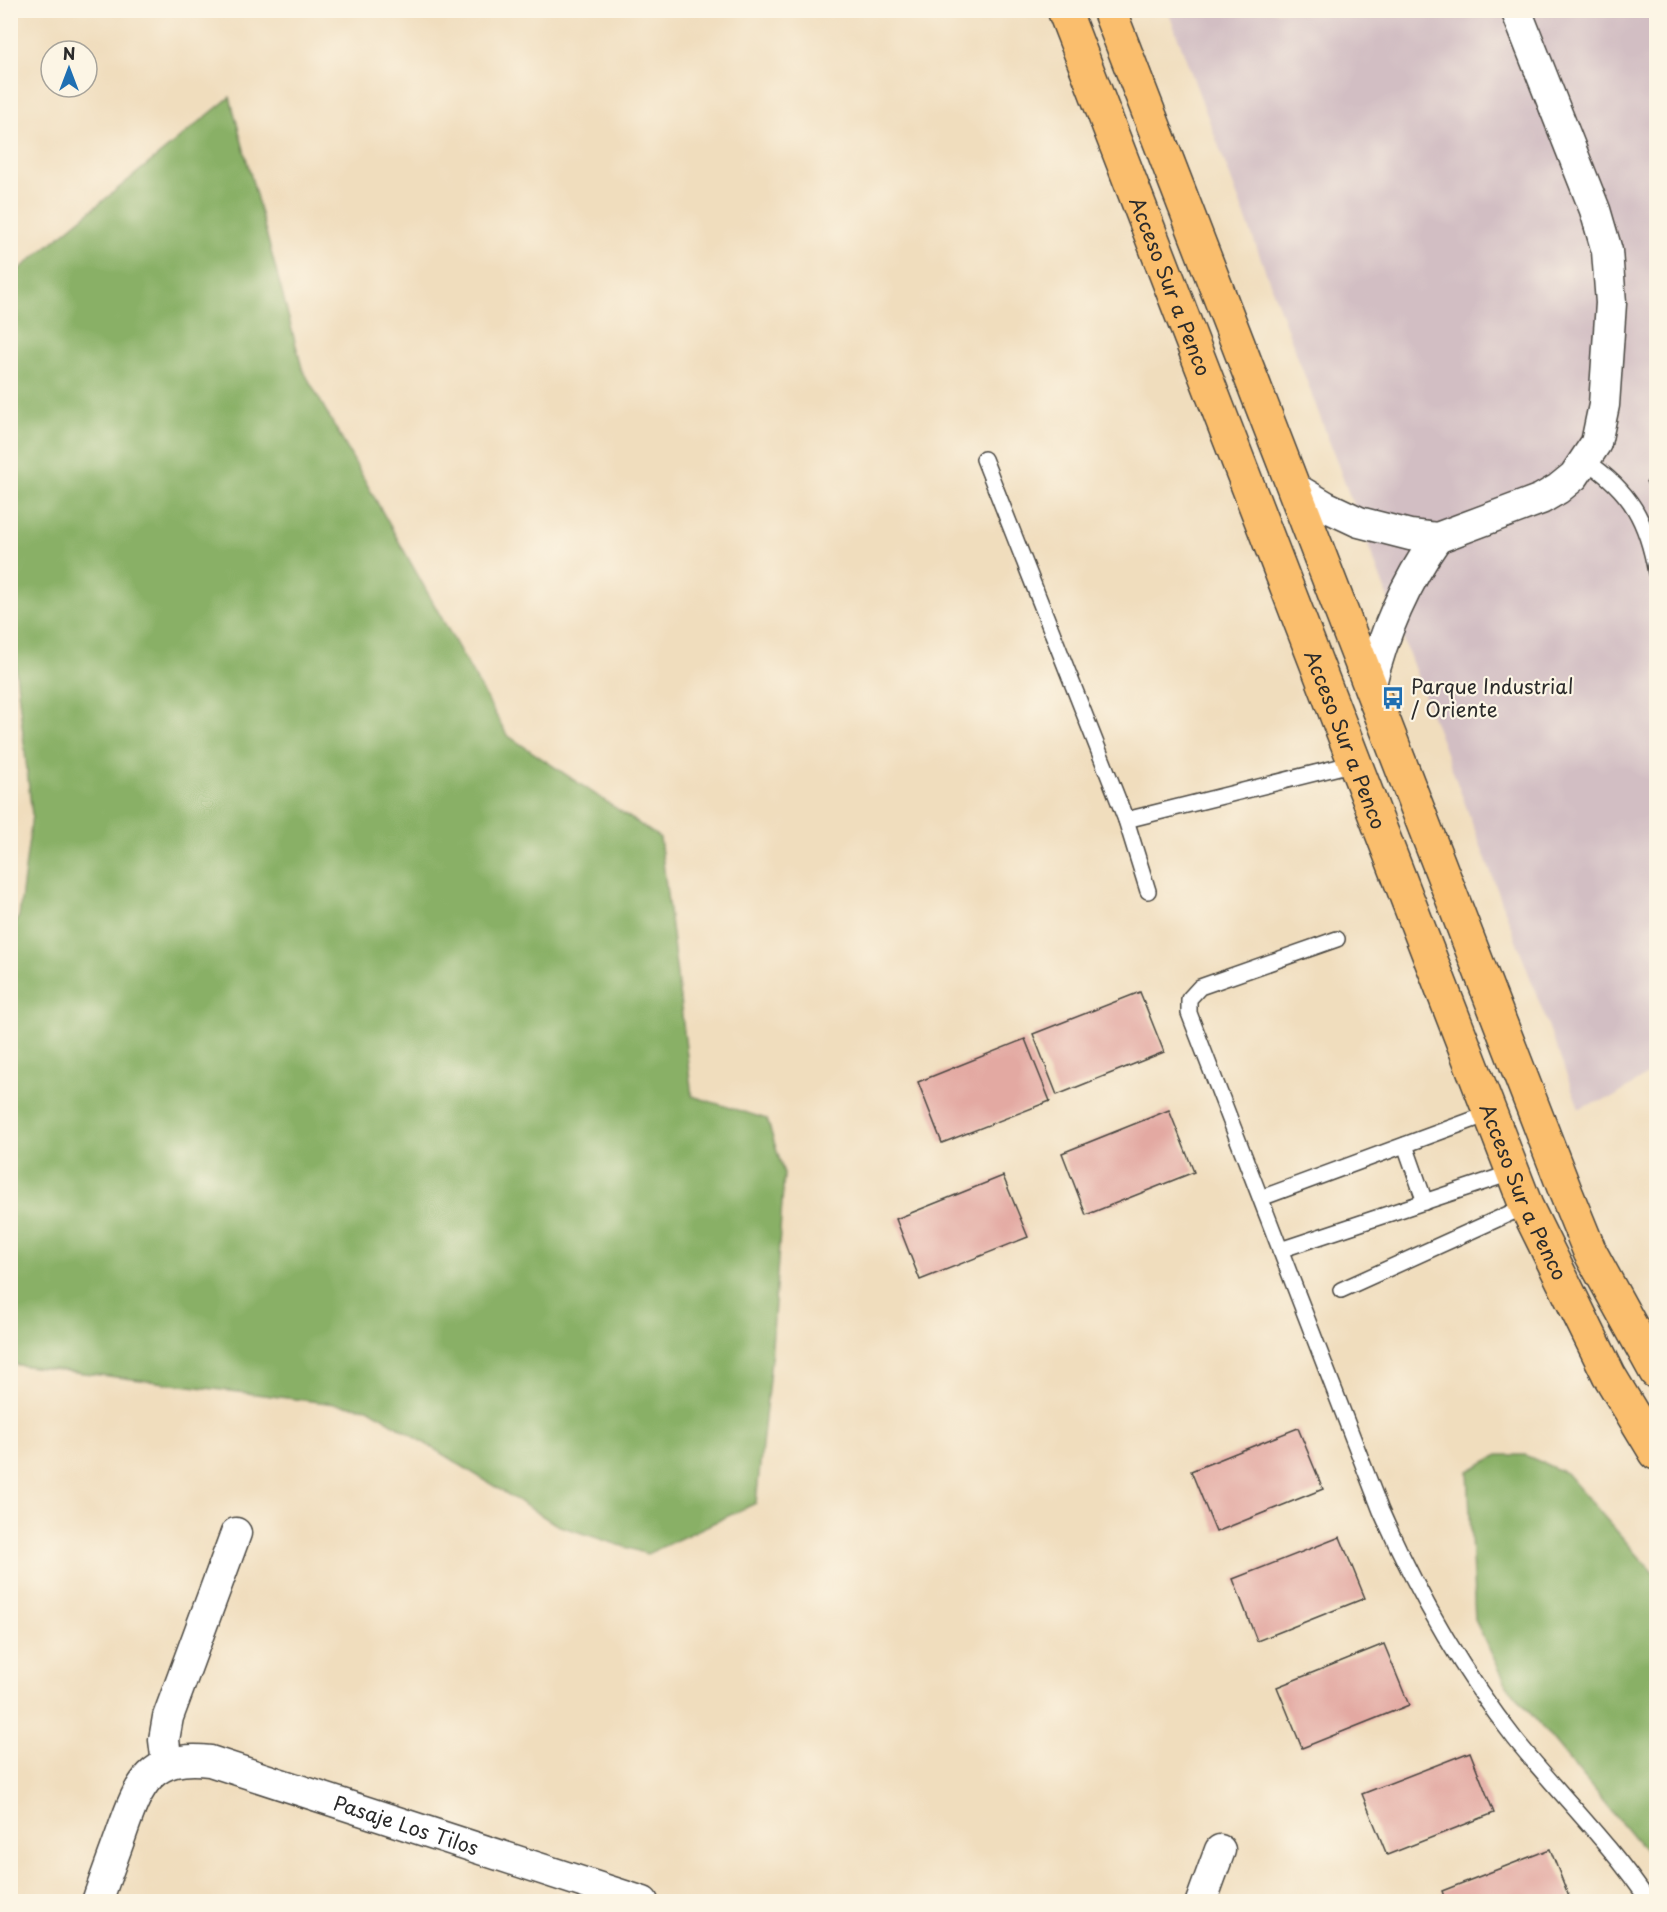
<svg xmlns="http://www.w3.org/2000/svg" width="1667" height="1912" font-family="'Playpen Sans',sans-serif">
	<style>
		.industrial { fill: #d2bec3 }
		.forest { fill: #89b066; stroke: #5a6e48; stroke-width: 1.5 }
		.building { fill: #e3a9a2 }
		.lines { fill: none; stroke-linecap: round; stroke-linejoin: round }
		.lane-casing { stroke: #494641; stroke-width: 18 }
		.street-casing { stroke: #494641; stroke-width: 33 }
		.primary-casing { stroke: #494641; stroke-width: 36 }
		.path { stroke: #494641; stroke-width: 4; stroke-dasharray: 4.5 4.5; stroke-linecap: butt }
		.lane { stroke: #fff; stroke-width: 15 }
		.street { stroke: #fff; stroke-width: 30 }
		.primary { stroke: #fabe6d; stroke-width: 33 }
		.labels { text-anchor: middle; dominant-baseline: central; stroke-width: 4.5; stroke-linejoin: round; paint-order: stroke }
		.street-label { font-size: 20px; fill: #2b2b2b; stroke: #fcf5e5 }
		.poi-label { font-size: 20px; fill: #2b2b2b; stroke: #fcf5e5; text-anchor: start }
	</style>
	<rect width="100%" height="100%" fill="#fcf5e5"/>
	<filter id="ink" filterUnits="userSpaceOnUse"><feTurbulence type="fractalNoise" baseFrequency=".0167" numOctaves="2"/><feDisplacementMap in="SourceGraphic" scale="12" xChannelSelector="R" yChannelSelector="G"/><feConvolveMatrix kernelMatrix="1 2 1 2 8 2 1 2 1" color-interpolation-filters="sRGB"/></filter>
	<filter id="wash" filterUnits="userSpaceOnUse"><feTurbulence type="fractalNoise" baseFrequency=".008" numOctaves="4" result="noise"/><feDisplacementMap in="SourceGraphic" scale="24" xChannelSelector="R" yChannelSelector="G"/><feGaussianBlur stdDeviation="1.35" result="paint"/><feColorMatrix in="noise" values="0 0 0 0 0 0 0 0 0 0 0 0 0 0 0 0 0 1.4 0 .05"/><feComposite in="paint" operator="in"/></filter>
	<g filter="url(#wash)">
		<rect width="100%" height="100%" fill="#f0ddbd"/>
		<!-- industrial -->
		<polygon class="industrial" points="1168,11 1656,11 1656,1069 1614,1097 1579,1108"/>
		<!-- forest -->
		<g class="forest">
			<polygon points="230,97 302,368 507,735 660,838 692,1096 767,1119 784,1174 771,1360 756,1503 647,1554 557,1525 368,1408 11,1364 10,933 19,916 32,815 14,654 10,646 11,276"/>
			<polygon points="1498,1455 1525,1455 1566,1473 1656,1576 1656,1865 1507,1685 1475,1620 1468,1471"/>
		</g>
		<g id="blocks">
			<!-- building -->
			<g class="building">
				<polygon points="1140,992 1164,1052 1057,1095 1033,1034"/>
				<polygon points="1025,1039 1050,1101 942,1143 918,1082"/>
				<polygon points="1169,1110 1194,1172 1086,1215 1062,1153"/>
				<polygon points="1003,1176 1028,1237 920,1280 896,1219"/>
				<polygon points="1298,1428 1323,1489 1216,1532 1191,1471"/>
				<polygon points="1340,1537 1365,1598 1257,1641 1233,1579"/>
				<polygon points="1384,1644 1409,1705 1302,1748 1277,1687"/>
				<polygon points="1470,1752 1494,1813 1387,1855 1362,1794"/>
				<polygon points="1550,1849 1571,1902 1446,1902 1442,1891"/>
			</g>
		</g>
	</g>
	<g filter="url(#ink)">
		<use href="#blocks" fill-opacity="0" stroke="#494641" stroke-width="1.5"/>
		<g class="lines">
			<!-- lane casing -->
			<g class="lane-casing">
				<g id="lane">
					<polyline points="984,459 1126,820 1148,891"/>
					<path d="M1586,461C1631,491 1647,521 1656,573"/>
					<polyline points="1126,820 1355,763"/>
					<path d="M1337,939L1200,987L1189,999V1013L1381,1511C1417,1592 1460,1669 1515,1739C1559,1794 1610,1843 1649,1902"/>
					<polyline points="1405,1145 1425,1202"/>
					<polyline points="1261,1198 1491,1113"/>
					<polyline points="1280,1250 1514,1172"/>
					<polyline points="1341,1290 1526,1206"/>
				</g>
			</g>
			<!-- street casing -->
			<g class="street-casing">
				<g id="street">
					<polyline points="1293,487 1325,506 1359,522 1410,535 1437,538 1541,499 1558,489 1574,476 1596,443 1604,405 1611,303 1607,251 1595,210 1516,10"/>
					<path d="M1370,688C1383,633 1404,585 1437,538"/>
					<polyline points="167,1764 164,1740 168,1717 236,1533"/>
					<path id="s1" d="M97,1902C105,1878 114,1855 122,1832C139,1783 151,1754 210,1761L643,1902"/>
					<polyline points="1201,1902 1220,1850"/>
				</g>
			</g>
			<!-- primary casing -->
			<g class="primary-casing">
				<g id="primary">
					<path id="s2" d="M1064,10L1526,1206L1609,1375L1656,1453"/>
					<polyline points="1109,10 1566,1193 1590,1252 1656,1372"/>
				</g>
			</g>
			<!-- path -->
			<polyline class="path" points="1646,483 1656,479"/>
			<!-- lane -->
			<use href="#lane" class="lane"/>
			<!-- street -->
			<use href="#street" class="street"/>
			<!-- primary -->
			<use href="#primary" class="primary"/>
		</g>
	</g>
	<!-- icons -->
	<defs>
		<g id="bus-bare" transform="scale(1.8)"><path d="M-5-6H5V4H4V6H2V4H-2V6H-4V4H-5ZM-3.5-4V0h7V-4ZM-3.5 1.2v1.5H-2V1.2ZM2 1.2v1.5H3.5V1.2Z" fill="#1f6fb2" stroke="#fcf5e5" stroke-width="2.5" paint-order="stroke"/></g>
	</defs>
	<g fill-rule="evenodd">
		<use href="#bus-bare" x="1393" y="698"/>
	</g>
	<g class="labels">
		<!-- street labels -->
		<g class="street-label">
			<text stroke="none"><textPath href="#s2" startOffset="296">Acceso Sur a Penco</textPath></text>
			<text stroke="none"><textPath href="#s2" startOffset="782">Acceso Sur a Penco</textPath></text>
			<text stroke="none"><textPath href="#s2" startOffset="1268">Acceso Sur a Penco</textPath></text>
			<text stroke="none"><textPath href="#s1" startOffset="408">Pasaje Los Tilos</textPath></text>
		</g>
		<!-- poi labels -->
		<g class="poi-label">
			<text x="1411" y="686">Parque Industrial<tspan x="1411" dy="23">/ Oriente</tspan></text>
		</g>
	</g>
	<!-- margin -->
	<rect width="1667" height="1912" fill="none" stroke="#fcf5e5" stroke-width="36"/>
	<!-- north arrow -->
	<g transform="translate(69 69)"><circle r="28" fill="#fcf5e5" stroke="#a8a49b" stroke-width="1.5"/>
	<path d="M0-4.5L10 22L0 15L-10 22Z" fill="#1f6fb2"/>
	<text y="-9" font-size="16" font-weight="bold" text-anchor="middle" fill="#2b2b2b">N</text>
	</g>
</svg>
